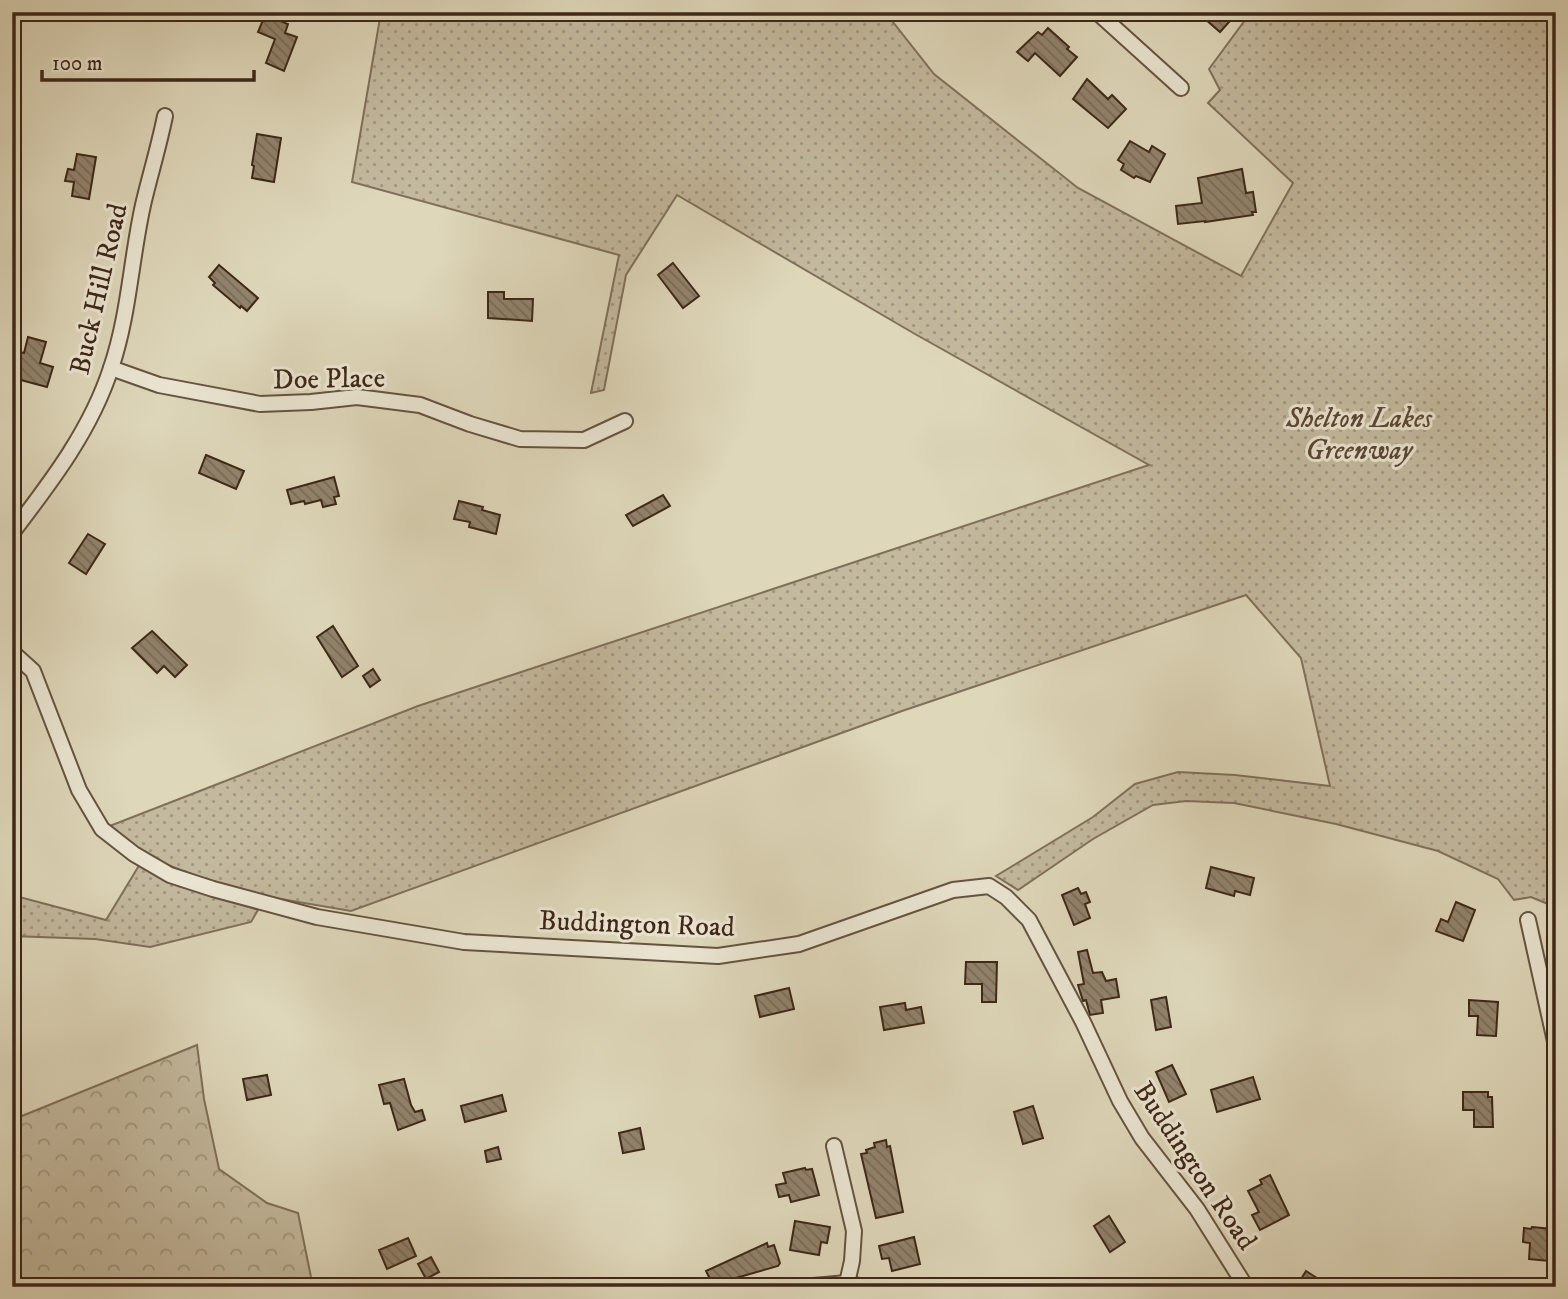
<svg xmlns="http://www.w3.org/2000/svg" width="1568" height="1299" font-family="'IM FELL DW Pica',serif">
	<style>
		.forest { fill: url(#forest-crowns); stroke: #80705b; stroke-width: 2 }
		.park { fill: url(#park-dots); stroke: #80705b; stroke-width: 2 }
		.building { fill: url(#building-back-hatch); stroke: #3e2718; stroke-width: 2 }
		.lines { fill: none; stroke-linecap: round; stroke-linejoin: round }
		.minor-casing { stroke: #665340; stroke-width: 18 }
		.minor { stroke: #eae5d2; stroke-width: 14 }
		.labels { text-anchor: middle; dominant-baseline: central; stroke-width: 6; stroke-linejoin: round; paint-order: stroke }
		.street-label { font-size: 28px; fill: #3e2718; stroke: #eae5d2 }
		.park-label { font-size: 28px; font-style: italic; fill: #594433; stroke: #eae5d2 }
	</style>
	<defs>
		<pattern id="forest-crowns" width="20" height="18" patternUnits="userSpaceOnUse" patternTransform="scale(1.75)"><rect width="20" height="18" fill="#c3b99e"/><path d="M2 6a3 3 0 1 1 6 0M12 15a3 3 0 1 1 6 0" fill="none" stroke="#a09680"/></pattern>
		<pattern id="park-dots" width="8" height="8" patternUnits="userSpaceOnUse" patternTransform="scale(1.75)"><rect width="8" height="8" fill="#c3b99e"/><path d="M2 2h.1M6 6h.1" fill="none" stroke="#a09680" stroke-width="1.8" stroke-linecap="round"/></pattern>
		<pattern id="building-back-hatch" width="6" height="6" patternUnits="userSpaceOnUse" patternTransform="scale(1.75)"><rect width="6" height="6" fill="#91836c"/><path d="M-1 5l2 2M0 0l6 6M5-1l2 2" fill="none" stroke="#786b58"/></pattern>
	</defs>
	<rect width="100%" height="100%" fill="#ded7ba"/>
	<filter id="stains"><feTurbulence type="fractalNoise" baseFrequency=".00286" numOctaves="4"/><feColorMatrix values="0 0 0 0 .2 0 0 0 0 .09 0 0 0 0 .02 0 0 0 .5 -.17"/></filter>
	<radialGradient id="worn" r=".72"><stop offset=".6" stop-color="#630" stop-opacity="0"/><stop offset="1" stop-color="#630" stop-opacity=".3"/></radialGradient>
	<!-- forest -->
	<polygon class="forest" points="197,1045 204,1099 219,1169 267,1203 298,1213 313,1287 12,1287 12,1120"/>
	<!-- park -->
	<g class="park">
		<polygon points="381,12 885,12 934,74 1078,188 1241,276 1293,183 1208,103 1220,90 1209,69 1251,12 1556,12 1556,897 1548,904 1531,897 1514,900 1498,879 1438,851 1336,824 1234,803 1186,801 1153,805 1093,839 1018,890 996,876 1093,817 1135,784 1178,772 1235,775 1330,786 1301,658 1246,595 902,711 351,911 257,895 194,875 160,862 102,829 418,706 1149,465 915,334 677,195 626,275 604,390 591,393 619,255 352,182"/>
		<polygon points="143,859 178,886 221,896 258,910 251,922 150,947 95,939 12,936 12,895 106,920"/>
	</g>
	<!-- building -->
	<g class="building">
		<polygon points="1197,12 1238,12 1220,32"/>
		<polygon points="265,15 288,24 285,33 297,37 284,71 266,63 275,39 258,32"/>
		<polygon points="1048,28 1069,47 1067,49 1077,57 1060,76 1035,53 1028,61 1017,52 1038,32 1042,35"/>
		<polygon points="1087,79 1108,99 1112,95 1126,109 1108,128 1073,99"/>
		<polygon points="257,134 281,138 274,182 252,178 254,166 252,165"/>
		<polygon points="1130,141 1149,152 1152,146 1165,154 1150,182 1136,176 1134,178 1121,170 1124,164 1118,160"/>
		<polygon points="77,154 96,157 89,199 72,196 74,182 65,181 68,169 74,170"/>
		<polygon points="1242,169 1246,193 1253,192 1256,212 1252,212 1253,215 1205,222 1205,221 1178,224 1176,206 1202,203 1198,178"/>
		<polygon points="673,263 699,296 683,308 658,275"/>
		<polygon points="219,265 258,298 247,311 241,306 240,308 213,285 215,283 209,277"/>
		<polygon points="488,292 504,292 504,299 533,299 532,321 488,318"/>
		<polygon points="28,337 46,342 40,363 53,367 47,387 17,379 19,370 12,367 17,351 24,353"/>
		<polygon points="206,455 244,471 236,489 199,473"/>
		<polygon points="334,477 339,496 334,497 336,504 323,507 321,500 305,504 304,501 291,504 287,490"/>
		<polygon points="663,495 670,506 633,526 626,515"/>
		<polygon points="459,501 483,507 482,510 500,515 496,534 469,527 470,522 454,519"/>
		<polygon points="88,534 105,544 86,574 69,563"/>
		<polygon points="333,626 358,666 342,677 317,637"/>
		<polygon points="152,631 187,665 175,677 164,666 157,673 132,648"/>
		<polygon points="373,669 380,680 370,687 363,676"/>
		<polygon points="1211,867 1254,878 1250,895 1235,891 1234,896 1206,888"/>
		<polygon points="1078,888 1081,894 1086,892 1090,902 1085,904 1090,918 1074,925 1062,895"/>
		<polygon points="1456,902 1475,910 1463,941 1436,931 1441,919 1448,922"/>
		<polygon points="1087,950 1093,973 1102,972 1106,981 1116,979 1119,997 1101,1000 1103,1013 1090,1015 1086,1000 1083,1001 1078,985 1084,984 1078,952"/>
		<polygon points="966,962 997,962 996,1002 982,1002 982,984 965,984"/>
		<polygon points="789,988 794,1009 760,1017 755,996"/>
		<polygon points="1166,997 1171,1027 1156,1030 1151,1000"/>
		<polygon points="1469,1000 1498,1002 1496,1036 1477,1035 1478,1016 1469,1016"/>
		<polygon points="905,1003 906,1010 921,1007 924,1023 884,1030 880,1007"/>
		<polygon points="1172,1065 1186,1094 1169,1102 1156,1072"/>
		<polygon points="267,1075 271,1095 247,1100 243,1079"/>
		<polygon points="1253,1077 1260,1099 1217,1112 1211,1090"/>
		<polygon points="404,1079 411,1105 415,1112 422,1110 425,1120 398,1130 390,1103 384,1104 379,1085"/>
		<polygon points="1463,1092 1488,1092 1488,1097 1492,1097 1493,1127 1474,1127 1474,1110 1463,1110"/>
		<polygon points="502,1095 506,1111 465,1122 461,1106"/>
		<polygon points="1033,1106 1043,1138 1023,1144 1014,1112"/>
		<polygon points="640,1128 644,1149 623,1153 619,1133"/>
		<polygon points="886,1140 887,1147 890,1146 903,1212 876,1218 861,1154 867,1153 866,1150 875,1147 874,1143"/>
		<polygon points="498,1147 501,1159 487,1162 485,1151"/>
		<polygon points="805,1168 806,1170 812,1169 819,1195 791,1202 789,1195 779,1197 776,1185 786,1183 783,1173"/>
		<polygon points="1270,1175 1289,1215 1260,1230 1252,1215 1259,1212 1248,1191 1262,1184 1260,1180"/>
		<polygon points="1109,1216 1125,1242 1110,1252 1094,1226"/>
		<polygon points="795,1221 830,1227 827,1243 821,1242 819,1255 790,1250"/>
		<polygon points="1532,1227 1552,1229 1549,1261 1529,1259 1530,1243 1523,1242 1524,1228 1531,1229"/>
		<polygon points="914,1237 920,1264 892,1271 889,1258 882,1259 879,1246"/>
		<polygon points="408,1238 416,1256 387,1269 379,1250"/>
		<polygon points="767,1243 768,1247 774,1245 780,1263 778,1266 736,1278 723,1287 714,1287 706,1271"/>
		<polygon points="431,1257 439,1272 426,1279 418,1264"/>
		<polygon points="1306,1271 1331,1287 1296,1287"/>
	</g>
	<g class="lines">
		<!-- minor casing -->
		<g class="minor-casing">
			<g id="minor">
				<polyline points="1097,12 1181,88"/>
				<polyline points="111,368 159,385 260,404 311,402 357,397 420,405 470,424 520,439 584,440 625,421"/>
				<path d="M12,533C51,482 91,430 111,368C129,315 131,259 143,205C150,175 159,146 165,116"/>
				<polyline points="12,652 33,671 79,790 102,829 134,854 170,875 213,889 317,917 464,942 718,956 799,944 953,890 989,886 1006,897 1029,920 1083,1022 1120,1101 1142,1138 1197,1209 1246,1287"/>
				<polyline points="1528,920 1556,1046"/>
				<polyline points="834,1146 854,1231 852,1261 847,1283"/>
				<polyline points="802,1287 847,1283 863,1287"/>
			</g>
		</g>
		<!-- minor -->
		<use href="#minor" class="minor"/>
	</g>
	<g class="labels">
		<!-- street labels -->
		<g class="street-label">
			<text transform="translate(99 289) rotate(-77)">Buck Hill Road</text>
			<text transform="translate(329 379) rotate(-1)">Doe Place</text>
			<text transform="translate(637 924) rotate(2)">Buddington Road</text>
			<text transform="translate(1195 1166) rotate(56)">Buddington Road</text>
		</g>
		<!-- park labels -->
		<g class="park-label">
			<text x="1359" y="418">Shelton Lakes<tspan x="1359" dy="32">Greenway</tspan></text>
		</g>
	</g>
	<!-- margin -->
	<rect width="1568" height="1299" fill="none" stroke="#ded7ba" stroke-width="42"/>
	<rect x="14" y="14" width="1540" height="1271" fill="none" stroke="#3e2718" stroke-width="3.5"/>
	<rect x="21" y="21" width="1526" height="1257" fill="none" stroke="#3e2718" stroke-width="2"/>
	<!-- scale -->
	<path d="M42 70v10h212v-10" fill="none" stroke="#3e2718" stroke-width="3.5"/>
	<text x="52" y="70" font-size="21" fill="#3e2718" stroke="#eae5d2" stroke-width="5" paint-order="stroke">100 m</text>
	<rect width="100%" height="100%" filter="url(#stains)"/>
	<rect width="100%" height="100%" fill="url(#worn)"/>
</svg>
